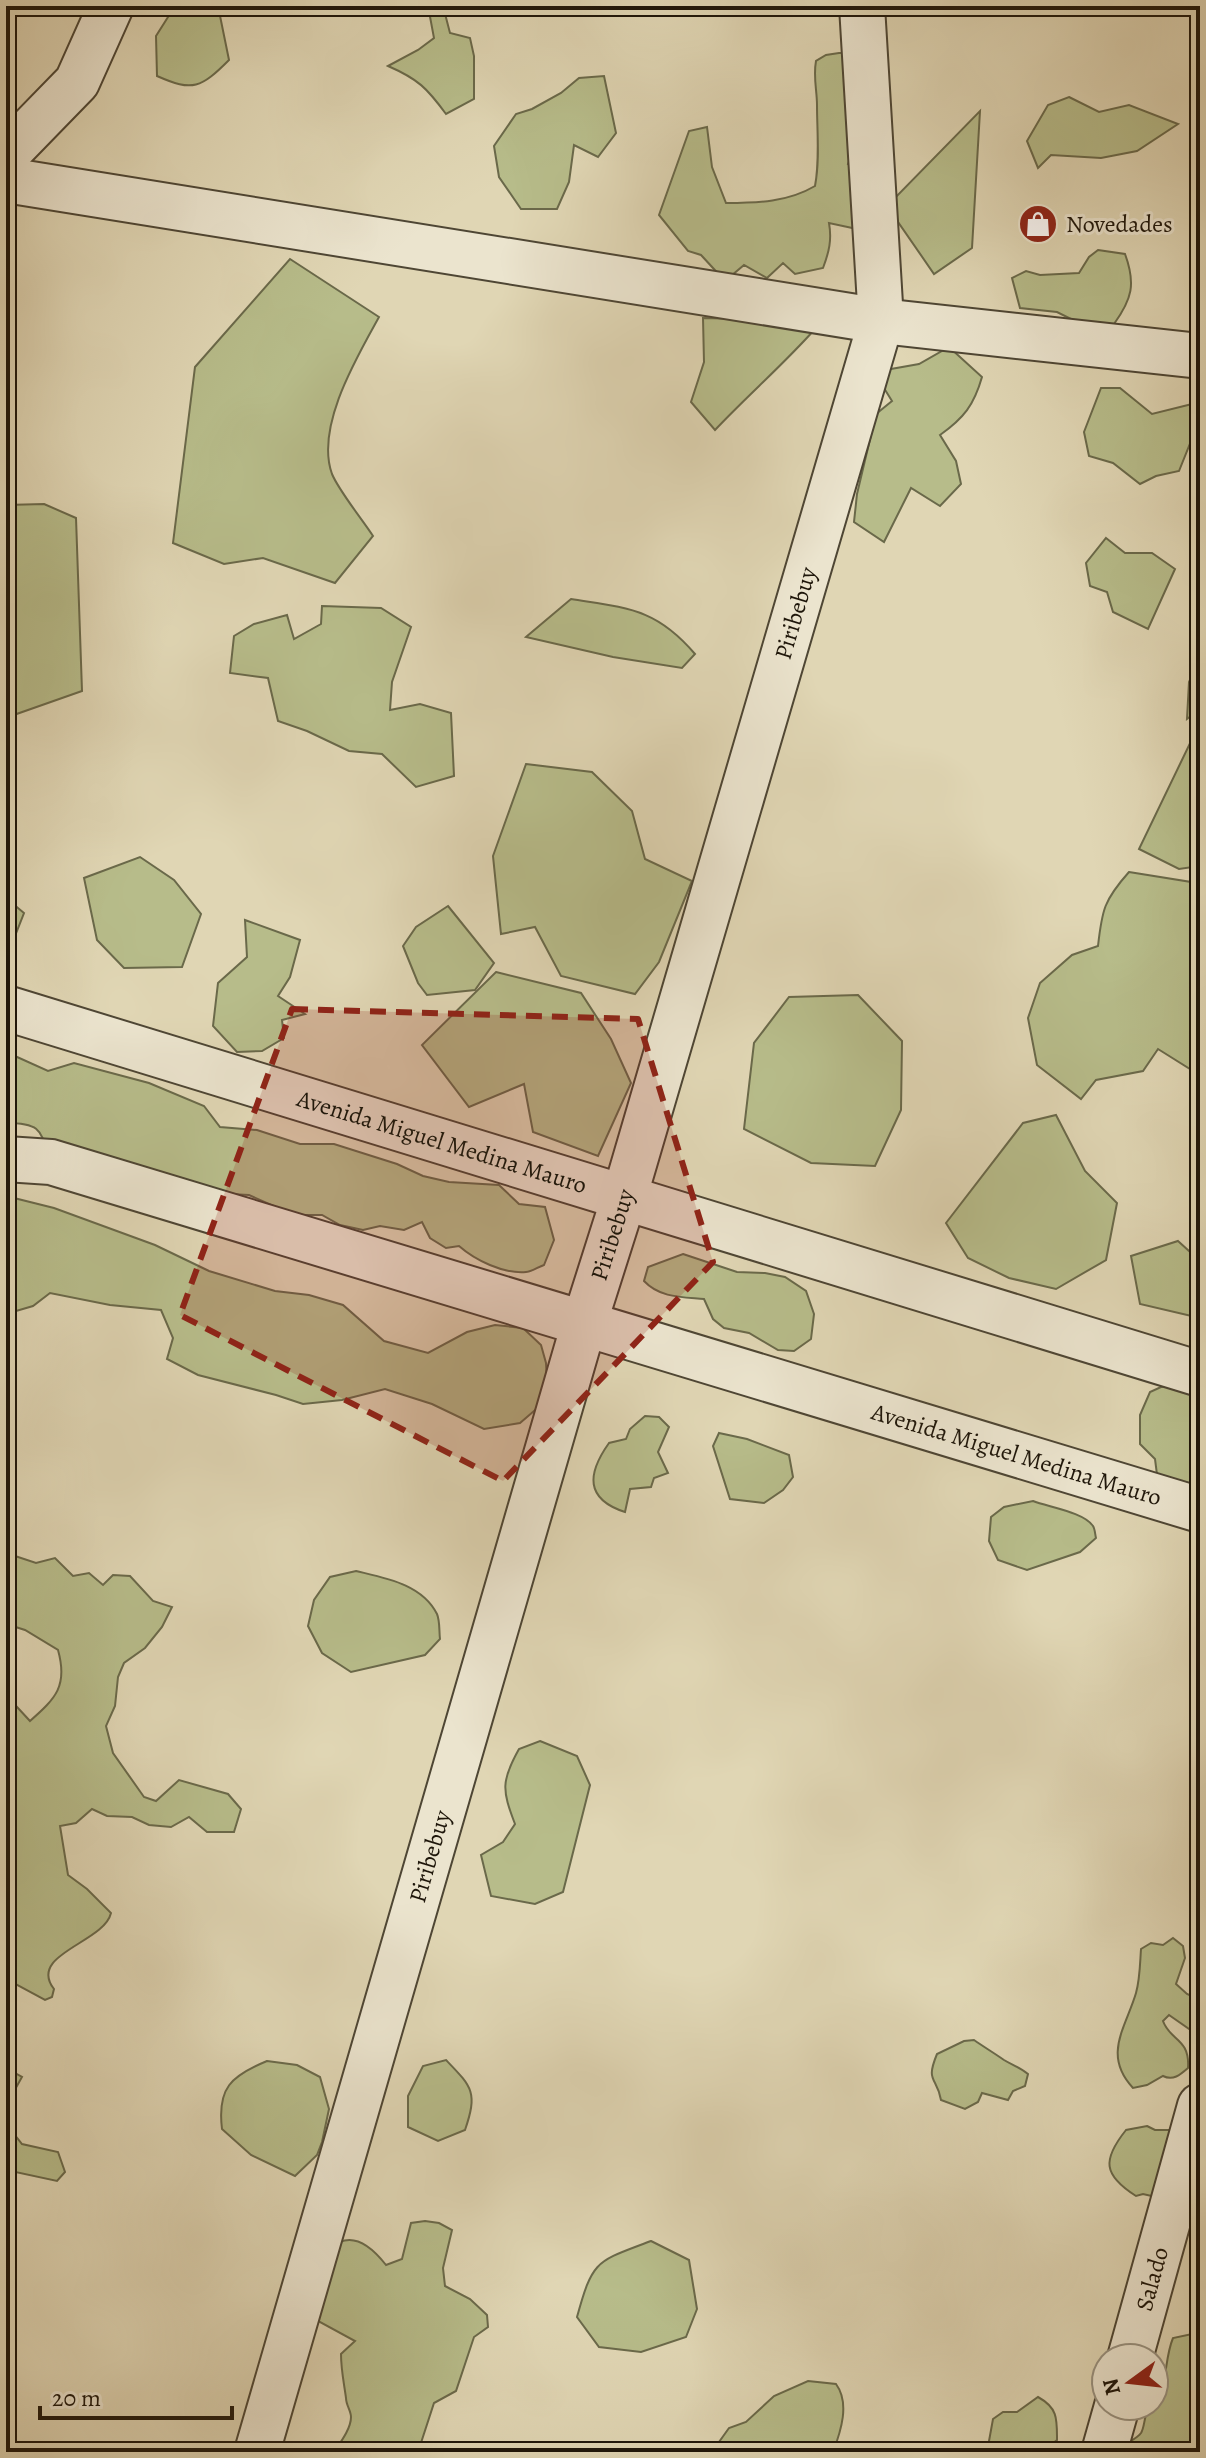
<svg xmlns="http://www.w3.org/2000/svg" width="1206" height="2458" font-family="Alegreya,serif">
	<style>
		.green { fill: #b7bc8a; stroke: #6a694a; stroke-width: 2 }
		.lines { fill: none; stroke-linecap: round; stroke-linejoin: round }
		.street-casing { stroke: #4e4634; stroke-width: 48 }
		.street { stroke: #ebe4ce; stroke-width: 44 }
		.marked { fill: #8f2418; fill-opacity: 0.2; stroke: #8f2418; stroke-width: 6; stroke-dasharray: 16 10; stroke-linejoin: round }
		.labels { text-anchor: middle; dominant-baseline: central; stroke-width: 6; stroke-linejoin: round; paint-order: stroke }
		.poi-label { font-size: 24px; fill: #1e160a; stroke: #ebe4ce; text-anchor: start }
		.street-label { font-size: 24px; fill: #1e160a; stroke: #ebe4ce }
	</style>
	<rect width="100%" height="100%" fill="#e0d6b4"/>
	<filter id="stains"><feTurbulence type="fractalNoise" baseFrequency=".0025" numOctaves="4"/><feColorMatrix values="0 0 0 0 .2 0 0 0 0 .09 0 0 0 0 .02 0 0 0 .5 -.17"/></filter>
	<radialGradient id="worn" r=".72"><stop offset=".6" stop-color="#630" stop-opacity="0"/><stop offset="1" stop-color="#630" stop-opacity=".3"/></radialGradient>
	<!-- green -->
	<g class="green">
		<path d="M175,6H218L229,60C201,88 193,92 157,76L156,36Z"/>
		<path d="M428,6H443L450,33L470,38L474,56V99L446,114C427,88 418,79 388,66L418,50L434,38Z"/>
		<path d="M839,53H858L860,132L848,164L869,176L857,229L829,223C832,240 829,252 823,268L795,274L783,263L767,278L744,265L725,281L701,255L688,251L659,215L689,131L707,127L712,167L726,203C758,203 788,202 815,186C820,160 817,131 817,105C817,90 813,77 816,61L826,55Z"/>
		<polygon points="604,76 616,133 598,157 574,145 569,182 557,209 521,209 499,177 494,146 516,114 532,109 561,93 579,78"/>
		<polygon points="1069,97 1099,112 1129,105 1178,124 1137,151 1101,158 1051,155 1038,168 1027,141 1048,105"/>
		<polygon points="980,111 972,248 934,274 887,206"/>
		<path d="M1098,250L1125,254C1136,284 1132,299 1114,324L1087,327L1057,312L1020,308L1012,278L1026,271L1040,275L1079,273L1089,257Z"/>
		<path d="M290,259L379,317C357,357 315,427 332,474C339,491 362,519 373,536L335,583L263,558L224,564L173,543L195,367Z"/>
		<path d="M703,318L742,319L815,329C783,365 748,395 715,430L691,402L704,362Z"/>
		<path d="M949,347L982,377C974,405 964,418 940,435L956,461L961,484L940,506L911,488L884,542L854,522L857,494L876,414L892,401L874,372L919,364Z"/>
		<polygon points="1101,388 1120,388 1152,414 1192,404 1195,431 1179,471 1156,476 1140,484 1113,463 1089,456 1084,432"/>
		<polygon points="44,504 76,518 82,691 8,717 6,505"/>
		<polygon points="1106,538 1125,553 1152,553 1175,569 1148,629 1113,612 1107,592 1090,586 1086,563"/>
		<path d="M571,599C627,608 656,608 695,654L682,668L613,657L526,637Z"/>
		<polygon points="322,606 381,608 411,627 392,682 390,710 420,704 451,713 454,776 416,787 382,754 349,751 307,731 278,721 268,678 230,673 234,636 254,624 287,615 294,639 321,624"/>
		<polygon points="1200,659 1200,709 1187,719 1189,682"/>
		<polygon points="1194,735 1200,735 1200,866 1179,869 1139,849"/>
		<polygon points="526,764 592,772 632,811 645,859 692,881 659,962 635,994 561,976 535,927 501,934 493,856"/>
		<polygon points="140,857 174,880 201,914 182,967 124,968 97,940 84,878"/>
		<path d="M1129,872L1191,882L1200,897V1060L1190,1069L1158,1049L1143,1071L1096,1080L1081,1099L1037,1065L1028,1018L1040,983L1072,955L1098,946C1102,910 1104,900 1129,872Z"/>
		<polygon points="6,898 24,913 6,959"/>
		<polygon points="448,906 494,963 475,990 427,995 418,983 403,946 416,927"/>
		<polygon points="245,920 300,940 290,977 278,996 305,1014 282,1020 284,1038 262,1051 237,1052 213,1026 218,983 247,957"/>
		<polygon points="496,972 581,993 611,1039 631,1083 598,1156 533,1132 524,1084 469,1107 422,1045"/>
		<polygon points="858,995 902,1041 901,1110 875,1166 811,1163 744,1129 754,1043 789,997"/>
		<path d="M6,1052L48,1071L74,1063L149,1083L204,1106L220,1127L257,1130L300,1144H334L397,1164L423,1176L449,1182L499,1185L519,1204L545,1207L554,1240L544,1265C538,1267 531,1272 526,1272C503,1274 475,1260 459,1246L446,1248L430,1238L422,1222L404,1230L380,1226L363,1230L340,1225L322,1215H294L249,1195L229,1194L51,1162C40,1130 42,1123 6,1123Z"/>
		<polygon points="1056,1115 1085,1171 1117,1203 1106,1260 1056,1289 1009,1278 968,1258 946,1223 1023,1123"/>
		<polygon points="6,1196 54,1208 155,1245 209,1271 275,1291 309,1295 343,1305 384,1341 428,1353 467,1332 495,1325 523,1328 541,1345 546,1363 547,1384 541,1405 520,1423 484,1429 432,1404 385,1389 342,1400 303,1404 276,1395 198,1375 167,1359 173,1338 161,1310 110,1305 50,1293 33,1306 6,1314"/>
		<polygon points="1178,1241 1200,1261 1200,1318 1140,1304 1131,1256"/>
		<path d="M683,1254L737,1272L765,1273L785,1277L806,1291L814,1314L811,1339L794,1351L778,1350L749,1333L724,1328L713,1319L704,1299C682,1297 660,1298 644,1281L648,1267Z"/>
		<polygon points="1196,1383 1200,1393 1200,1515 1160,1498 1155,1459 1140,1444 1140,1415 1150,1392 1161,1387"/>
		<path d="M645,1416L659,1417L669,1427L658,1452L668,1473L654,1478L651,1487L630,1489L625,1512C585,1499 587,1474 609,1443L626,1439L630,1429Z"/>
		<polygon points="719,1433 747,1439 789,1455 793,1477 783,1490 764,1503 730,1499 713,1446"/>
		<path d="M1033,1501C1048,1507 1084,1512 1093,1526C1095,1529 1095,1534 1096,1538L1080,1552L1027,1570L998,1560L989,1541L991,1517L1004,1507Z"/>
		<path d="M6,1553L36,1563L55,1558L73,1576L89,1573L103,1585L113,1575L130,1576L153,1601L172,1607L162,1627L145,1648L124,1663L118,1677L115,1706L106,1726L113,1753L144,1797L156,1801L179,1780L228,1794L241,1809L234,1832H207L189,1817L171,1827L149,1825L132,1817L107,1816L92,1809L76,1823L60,1826L68,1875L87,1889L111,1913C104,1943 27,1954 54,1989L52,1997L45,2000L6,1979V1695L30,1721C56,1698 68,1686 58,1650L25,1630L6,1624Z"/>
		<path d="M356,1571C385,1578 422,1584 437,1614C440,1621 439,1631 440,1639L425,1655L351,1672L322,1653L308,1626L314,1600L330,1577Z"/>
		<path d="M540,1741L577,1756L590,1785L563,1892L535,1904L491,1896L481,1855L503,1842L515,1824C502,1790 501,1781 519,1749Z"/>
		<path d="M1173,1938L1183,1946L1185,1958L1176,1984L1187,1994L1200,2000V2025L1192,2031L1169,2015L1163,2021C1170,2041 1190,2038 1188,2068C1180,2075 1173,2081 1163,2076L1147,2085L1133,2088C1102,2055 1126,2027 1136,1993C1140,1979 1140,1963 1141,1949L1151,1943L1163,1945Z"/>
		<path d="M974,2040C984,2047 994,2053 1004,2060C1012,2065 1020,2067 1028,2074L1025,2086L1013,2091L1008,2100L982,2093L978,2102L965,2109L941,2100C937,2076 925,2083 937,2054L964,2041Z"/>
		<path d="M446,2060C472,2087 478,2092 465,2130L438,2141L408,2127V2096L423,2066Z"/>
		<path d="M267,2061L297,2065L320,2077L329,2109L322,2142L317,2155L295,2176L251,2155L222,2129C217,2088 231,2076 267,2061Z"/>
		<polygon points="6,2068 22,2077 8,2102 7,2125 22,2144 58,2152 65,2172 57,2181 6,2170"/>
		<path d="M1147,2126L1155,2130H1173L1156,2197L1143,2194L1136,2196C1103,2175 1102,2160 1126,2130Z"/>
		<path d="M425,2221L439,2223L452,2230L443,2268L445,2286L470,2299L487,2315L488,2327L474,2337L456,2391L434,2403L418,2452H334C340,2443 351,2429 351,2417C351,2411 346,2405 346,2398C344,2383 341,2370 341,2354L355,2341L318,2321L294,2295C322,2257 343,2210 386,2265L402,2259L411,2223Z"/>
		<path d="M651,2241L689,2260L697,2309L686,2337L641,2352L599,2347L577,2317C593,2259 596,2262 651,2241Z"/>
		<path d="M1192,2334L1200,2337V2452H1116C1124,2443 1136,2440 1141,2433C1144,2428 1144,2421 1146,2415C1150,2405 1158,2400 1162,2388C1167,2372 1166,2355 1173,2338Z"/>
		<path d="M808,2381L836,2384C850,2403 841,2431 833,2452H719V2442L729,2428L746,2422L774,2396Z"/>
		<path d="M1038,2397C1058,2408 1057,2419 1057,2440L1046,2449L1047,2452H987L993,2419L1003,2412H1017Z"/>
	</g>
	<g class="lines">
		<!-- street casing -->
		<g class="street-casing">
			<g id="street">
				<polyline points="6,155 77,82 111,6"/>
				<polyline points="6,180 881,321 1200,356"/>
				<path id="s1" d="M6,1008L1200,1374"/>
				<path id="s2" d="M6,1159L51,1162L1200,1510"/>
				<path id="s3" d="M1130,2358L1200,2106"/>
				<path id="s4" d="M257,2452L584,1324L624,1198L881,321L862,6"/>
				<polyline points="1104,2452 1117,2406"/>
			</g>
		</g>
		<!-- street -->
		<use href="#street" class="street"/>
	</g>
	<!-- marked area -->
	<path class="marked" d="M292,1009L638,1019L713,1262L503,1481L180,1315Z"/>
	<!-- icons -->
	<defs>
		<g id="shop-disc" transform="scale(2)"><circle r="9.5" fill="#8f2418" stroke="#ebe4ce"/><path d="M-5-2.5h2.3a2.7 3.5 0 0 1 5.4 0H5L5.5 6h-11ZM-1.5-2.5h3a1.5 2.3 0 0 0-3 0Z" fill="#fff"/></g>
	</defs>
	<g fill-rule="evenodd">
		<use href="#shop-disc" x="1038" y="224"/>
	</g>
	<g class="labels">
		<!-- poi labels -->
		<g class="poi-label">
			<text x="1066" y="224">Novedades</text>
		</g>
		<!-- street labels -->
		<g class="street-label">
			<text stroke="none"><textPath href="#s4" startOffset="1916">Piribebuy</textPath></text>
			<text stroke="none"><textPath href="#s1" startOffset="456">Avenida Miguel Medina Mauro</textPath></text>
			<text stroke="none"><textPath href="#s4" startOffset="1268">Piribebuy</textPath></text>
			<text stroke="none"><textPath href="#s2" startOffset="1054">Avenida Miguel Medina Mauro</textPath></text>
			<text stroke="none"><textPath href="#s4" startOffset="620">Piribebuy</textPath></text>
			<text stroke="none"><textPath href="#s3" startOffset="82">Salado</textPath></text>
		</g>
	</g>
	<!-- margin -->
	<rect width="1206" height="2458" fill="none" stroke="#e0d6b4" stroke-width="32"/>
	<rect x="8" y="8" width="1190" height="2442" fill="none" stroke="#1e160a" stroke-width="4"/>
	<rect x="16" y="16" width="1174" height="2426" fill="none" stroke="#1e160a" stroke-width="2"/>
	<!-- north arrow -->
	<g transform="translate(1130 2382) rotate(255)"><circle r="38" fill="#ebe4ce" stroke="#999280" stroke-width="2"/>
	<path d="M0-6L14 30L0 20L-14 30Z" fill="#8f2418"/>
	<text y="-12" font-size="22" font-weight="bold" text-anchor="middle" fill="#1e160a">N</text>
	</g>
	<!-- scale -->
	<path d="M40 2406v12h192v-12" fill="none" stroke="#1e160a" stroke-width="4"/>
	<text x="52" y="2406" font-size="24" fill="#1e160a" stroke="#ebe4ce" stroke-width="6" paint-order="stroke">20 m</text>
	<rect width="100%" height="100%" filter="url(#stains)"/>
	<rect width="100%" height="100%" fill="url(#worn)"/>
</svg>
